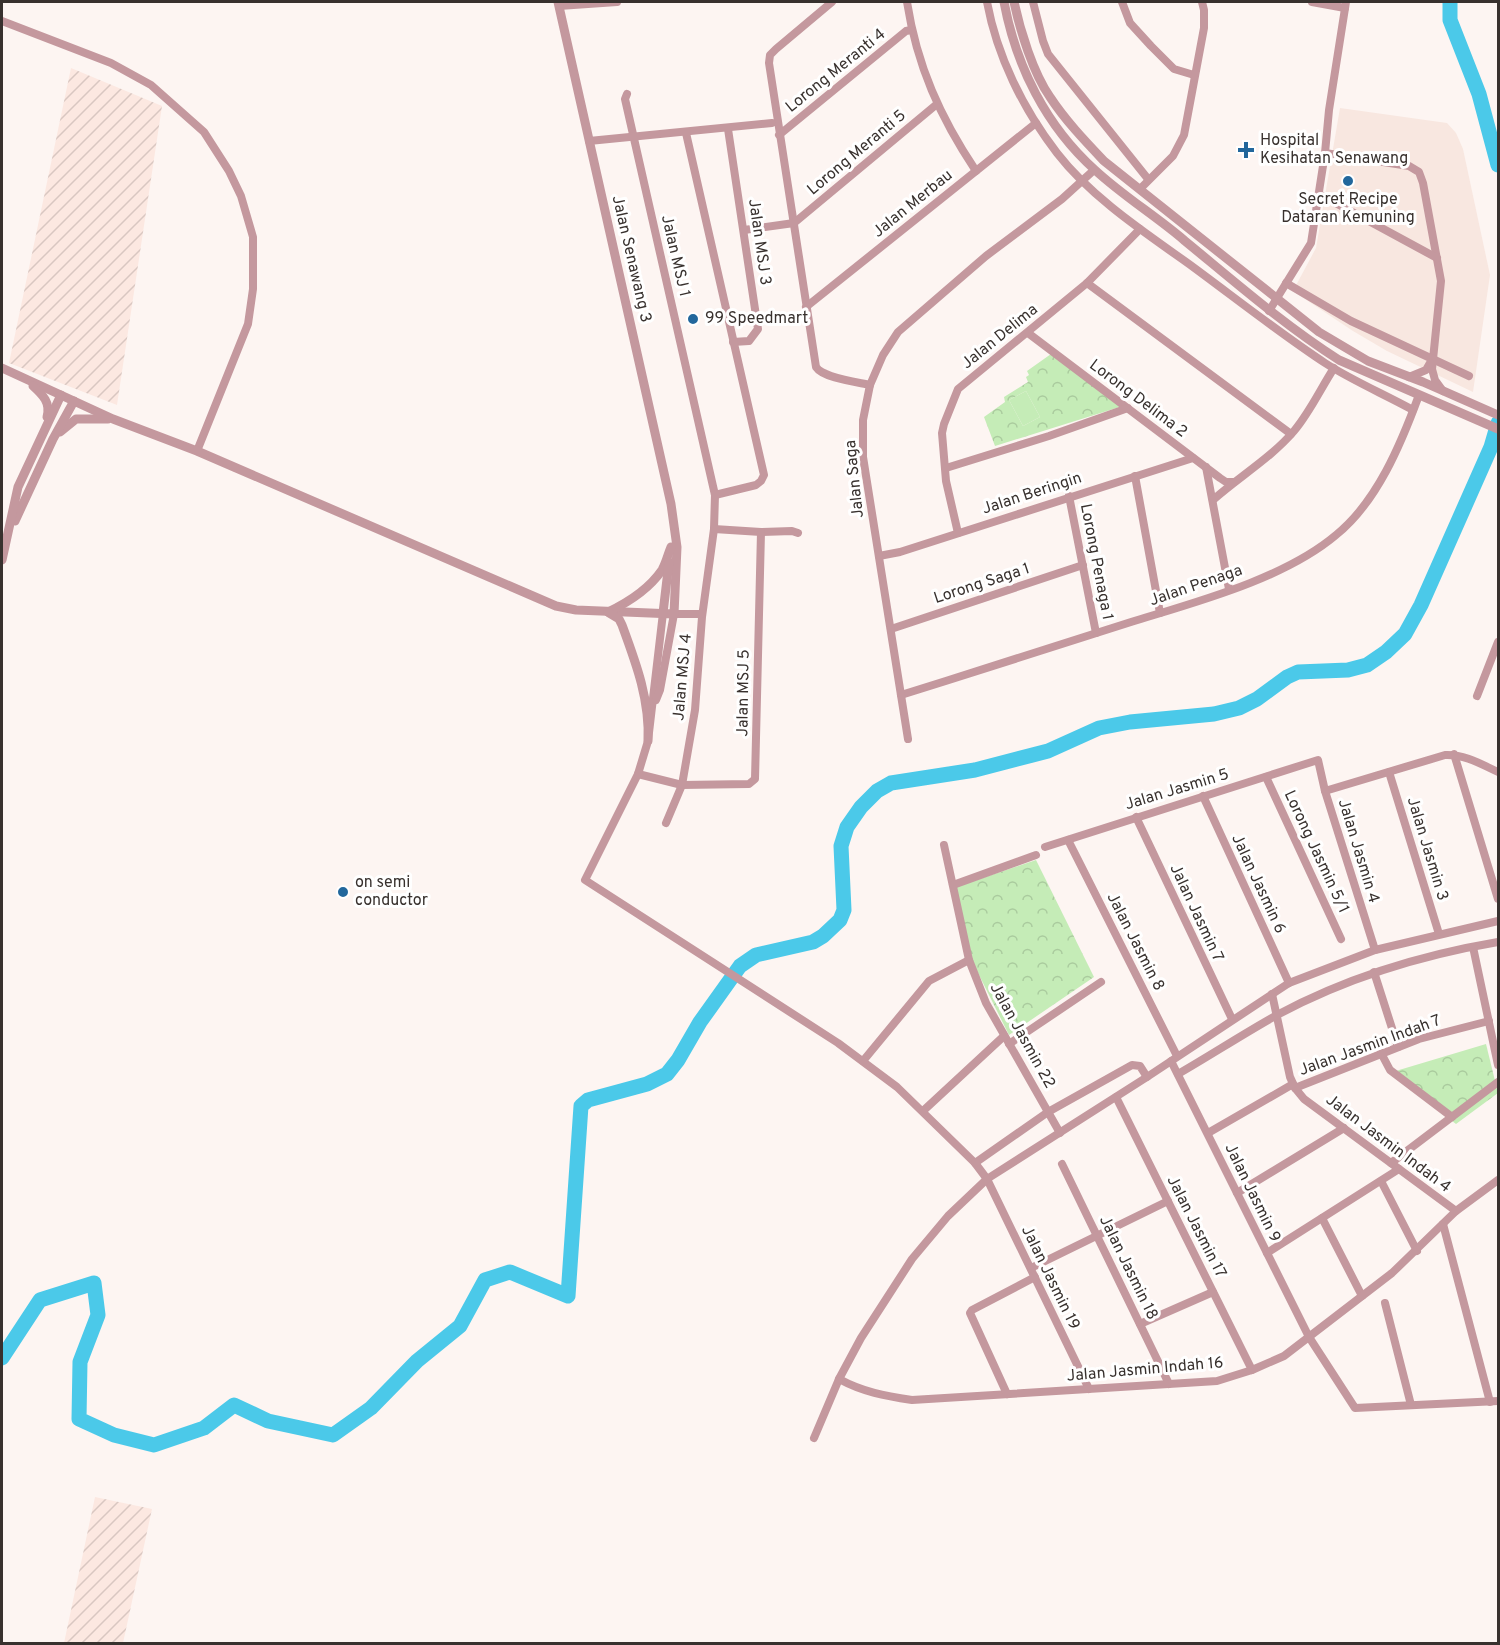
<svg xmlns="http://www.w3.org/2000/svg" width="1500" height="1645" font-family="Overpass,sans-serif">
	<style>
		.built { fill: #f8e7e0 }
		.industrial { fill: url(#industrial-furrows) }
		.green { fill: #c5ecb7 }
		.park { fill: url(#park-crowns); fill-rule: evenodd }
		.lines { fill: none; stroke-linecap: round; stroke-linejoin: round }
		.river { stroke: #4bc9e9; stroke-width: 15 }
		.minor { stroke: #c4989e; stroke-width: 8 }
		.tertiary { stroke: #c4989e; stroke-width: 9 }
		.poi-dot { fill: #22679c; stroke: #fff; stroke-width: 2 }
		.labels { text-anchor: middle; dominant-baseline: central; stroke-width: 6; stroke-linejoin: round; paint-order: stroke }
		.street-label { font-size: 16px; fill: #38312e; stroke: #fff }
		.poi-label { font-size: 16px; fill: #38312e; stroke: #fff; text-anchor: start }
	</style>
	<defs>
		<pattern id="industrial-furrows" width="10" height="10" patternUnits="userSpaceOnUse" patternTransform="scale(1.5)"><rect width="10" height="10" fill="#fce8e1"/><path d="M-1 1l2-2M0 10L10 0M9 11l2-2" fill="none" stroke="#d9c7c1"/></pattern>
		<pattern id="park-crowns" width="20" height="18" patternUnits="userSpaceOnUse" patternTransform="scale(1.5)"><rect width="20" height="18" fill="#c5ecb7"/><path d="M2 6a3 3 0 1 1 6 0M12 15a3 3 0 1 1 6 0" fill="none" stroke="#aacb9e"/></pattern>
	</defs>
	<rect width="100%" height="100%" fill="#fdf5f2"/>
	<!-- built -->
	<polygon class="built" points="1340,108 1447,123 1456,133 1463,149 1490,275 1473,392 1387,351 1353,331 1293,291 1316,248"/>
	<!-- industrial -->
	<g class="industrial">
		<polygon points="71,68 162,106 117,405 9,363"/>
		<polygon points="95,1497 152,1509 123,1643 64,1643"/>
	</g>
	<!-- green -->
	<polygon class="green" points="1026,391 1040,417 1023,426 1009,400"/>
	<!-- park -->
	<g class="park">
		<path d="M1051,354L1123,406L995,446L984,417L1005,402L1004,397L1028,382L1026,377L1029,375L1027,371ZM1026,391L1040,417L1023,426L1009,400Z"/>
		<polygon points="1036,860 1094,977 1009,1035 972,961 956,887"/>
		<polygon points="1486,1044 1498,1093 1456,1124 1389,1073"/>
	</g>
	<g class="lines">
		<!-- river -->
		<g class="river">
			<polyline points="1450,2 1450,20 1479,94 1498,165"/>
			<polyline points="2,1358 40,1300 94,1283 98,1315 80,1362 79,1419 114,1435 154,1445 204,1428 234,1405 268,1421 333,1435 371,1408 417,1361 460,1326 485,1280 510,1272 568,1296 581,1106 588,1100 647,1084 667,1074 678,1060 700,1022 740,966 756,955 813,942 823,936 840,920 844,910 841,846 847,827 861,807 877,791 891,783 975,770 1048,751 1099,728 1130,722 1214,714 1239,708 1257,699 1287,677 1298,672 1348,670 1367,665 1386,652 1405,634 1421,605 1491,447 1498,423"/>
		</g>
		<!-- minor -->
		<g class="minor">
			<path d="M832,2L776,49L770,55L769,63L816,367C823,378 856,382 870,385"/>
			<path d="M907,2C917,66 940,117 976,171"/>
			<path d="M987,2C997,56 1023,109 1057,153C1091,197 1144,232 1189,264C1234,297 1278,332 1325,363C1353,381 1384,394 1413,410"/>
			<polyline points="1033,2 1043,41 1048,54 1148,179"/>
			<polyline points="1122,2 1130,23 1151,46 1174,69 1194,75"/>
			<polyline points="1312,2 1345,8"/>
			<polyline points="559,6 617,2"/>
			<polyline points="2,21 111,63 151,85 204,132 229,171 241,196 253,237 253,289 248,324 197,451"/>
			<polyline points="627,94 625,99 715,495 714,529 702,617 695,710 682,785 666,823"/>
			<polyline points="728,129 758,329 749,341 733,342"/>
			<polyline points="686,133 764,475 761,481 756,485 715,495"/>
			<polyline points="779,135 906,31 911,30"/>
			<polyline points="589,141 772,123"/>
			<polyline points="1325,153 1409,166 1419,172 1423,183 1441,281 1432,369 1435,380 1443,391"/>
			<polyline points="1140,189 1173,156 1184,135 1204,28 1204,10 1202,2"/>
			<polyline points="1319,194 1437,258"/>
			<polyline points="744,230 794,223 937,104"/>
			<polyline points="1087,283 1291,434"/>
			<polyline points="1286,283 1351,321 1469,376"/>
			<polyline points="806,307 1036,123"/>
			<polyline points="1269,311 1311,243 1325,153 1329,110 1346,2"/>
			<polyline points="1028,333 1220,478 1226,482 1234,482"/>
			<polyline points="1409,377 1426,370 1430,363"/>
			<polyline points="1206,467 1229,589"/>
			<polyline points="946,468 1049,436 1128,408"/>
			<polyline points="1135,476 1160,613"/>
			<polyline points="1069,496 1096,633"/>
			<path d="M1213,500C1240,476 1271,458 1294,431C1310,412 1321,388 1334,368"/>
			<polyline points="714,529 761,532 792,531 798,533"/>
			<polyline points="958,533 946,481 942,433 944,424 958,389 1087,283 1140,229"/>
			<polyline points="879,556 900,552 1193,458"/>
			<polyline points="663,613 648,741 638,774 585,880 838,1043 897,1087 975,1163 987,1179 1089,1389"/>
			<polyline points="891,629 1083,565"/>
			<path d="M901,695C978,671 1055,646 1131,622C1196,602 1284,579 1336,535C1377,502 1401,444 1419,395"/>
			<polyline points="1477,696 1498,642"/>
			<polyline points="656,700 660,690 674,614 702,614"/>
			<polyline points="908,739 863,457 863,420 870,385 883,355 898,332 986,256 1062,199 1094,170"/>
			<polyline points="1454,754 1498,899"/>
			<polyline points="1389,772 1439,934"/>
			<polyline points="638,774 682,785 749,784 755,779 761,532"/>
			<polyline points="1266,777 1341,939"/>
			<path d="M1325,791L1445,755C1464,754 1481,764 1498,772"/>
			<polyline points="1203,796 1289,983"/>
			<polyline points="1136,817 1232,1019"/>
			<polyline points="1068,840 1177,1056"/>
			<polyline points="944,845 969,960 986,1003 1060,1133"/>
			<polyline points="1045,847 1318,760 1325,791 1375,950"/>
			<polyline points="953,885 1036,855"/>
			<polyline points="1473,947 1498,1065"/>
			<polyline points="1374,972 1398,1047"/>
			<polyline points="1272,994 1290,1077 1295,1088 1304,1099 1456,1211"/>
			<polyline points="1009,1044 1101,982"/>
			<polyline points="1381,1053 1390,1070 1452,1117"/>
			<polyline points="863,1061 929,981 969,960"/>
			<polyline points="1171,1061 1309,1337 1355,1408 1498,1401"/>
			<path d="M1178,1074C1211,1055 1243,1034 1277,1015C1346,978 1421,955 1498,942"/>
			<polyline points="1295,1088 1419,1039 1489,1021"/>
			<polyline points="1116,1097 1252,1370"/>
			<polyline points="923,1111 1004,1036"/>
			<polyline points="1208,1133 1293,1084"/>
			<polyline points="975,1163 1048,1112 1132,1065 1140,1066 1147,1077"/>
			<polyline points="1391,1163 1498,1082"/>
			<polyline points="1062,1164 1169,1384"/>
			<polyline points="1381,1181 1417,1251"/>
			<polyline points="1237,1193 1344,1128"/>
			<polyline points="1322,1218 1362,1296"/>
			<polyline points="1443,1224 1490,1402"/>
			<polyline points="1267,1253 1399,1169"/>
			<polyline points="1031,1268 1168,1201"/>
			<polyline points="1385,1303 1411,1405"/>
			<polyline points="1140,1324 1213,1292"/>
			<path d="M839,1379C863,1392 885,1396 912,1400L1217,1381L1252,1370L1284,1356L1392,1273L1456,1211L1498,1180"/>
			<polyline points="1007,1394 970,1313 972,1310 1035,1277"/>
			<polyline points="814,1438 839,1379 861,1338 912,1259 948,1216 987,1179 1147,1077 1289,983 1375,950 1498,921"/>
		</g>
		<!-- tertiary -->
		<g class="tertiary">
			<path d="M1004,2C1016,66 1046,126 1095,170C1123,196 1156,216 1185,241C1235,282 1284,325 1339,360L1498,429"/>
			<path d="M1014,2C1020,30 1033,73 1050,97C1065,120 1085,141 1104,161L1319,332L1368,361L1423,382L1498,415"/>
			<polyline points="2,368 113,419 197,451 556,606 576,610 674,614 677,547 671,504 558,2"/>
			<path d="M33,386C43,395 51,403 47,417"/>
			<polyline points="60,432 76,419 108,419"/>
			<polyline points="15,521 53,439 74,401"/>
			<polyline points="2,560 18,487 61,395"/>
			<path d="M608,612C629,602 649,589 662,570C666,563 668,554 671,547"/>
			<path d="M609,613L619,619L622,625C636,663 650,700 648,741"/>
			<polyline points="663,613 669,562"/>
		</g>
	</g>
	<!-- markers -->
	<g class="poi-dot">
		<path d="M1243 141h6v6h6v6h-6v6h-6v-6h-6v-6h6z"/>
		<circle cx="1348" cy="181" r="6"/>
		<circle cx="693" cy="319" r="6"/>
		<circle cx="343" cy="892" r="6"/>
	</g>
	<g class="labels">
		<!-- street labels -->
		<g class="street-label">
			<text transform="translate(836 71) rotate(-39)">Lorong Meranti 4</text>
			<text transform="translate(857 153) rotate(-40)">Lorong Meranti 5</text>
			<text transform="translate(913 204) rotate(-39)">Jalan Merbau</text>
			<text transform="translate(759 242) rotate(82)">Jalan MSJ 3</text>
			<text transform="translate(675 256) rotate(77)">Jalan MSJ 1</text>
			<text transform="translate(631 259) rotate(77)">Jalan Senawang 3</text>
			<text transform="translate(1000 337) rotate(-39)">Jalan Delima</text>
			<text transform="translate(1138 399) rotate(37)">Lorong Delima 2</text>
			<text transform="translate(855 479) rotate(-96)">Jalan Saga</text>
			<text transform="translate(1032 494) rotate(-18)">Jalan Beringin</text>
			<text transform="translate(1096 562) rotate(79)">Lorong Penaga 1</text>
			<text transform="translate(982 584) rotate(-18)">Lorong Saga 1</text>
			<text transform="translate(1196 586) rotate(-19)">Jalan Penaga</text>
			<text transform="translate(683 677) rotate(-85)">Jalan MSJ 4</text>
			<text transform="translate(744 693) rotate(-89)">Jalan MSJ 5</text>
			<text transform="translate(1177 790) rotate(-17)">Jalan Jasmin 5</text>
			<text transform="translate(1427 849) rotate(73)">Jalan Jasmin 3</text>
			<text transform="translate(1358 851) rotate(73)">Jalan Jasmin 4</text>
			<text transform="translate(1316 852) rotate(65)">Lorong Jasmin 5/1</text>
			<text transform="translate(1258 884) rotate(65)">Jalan Jasmin 6</text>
			<text transform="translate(1196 913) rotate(65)">Jalan Jasmin 7</text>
			<text transform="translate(1135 942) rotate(63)">Jalan Jasmin 8</text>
			<text transform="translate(1022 1036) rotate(61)">Jalan Jasmin 22</text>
			<text transform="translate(1370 1046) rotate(-20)">Jalan Jasmin Indah 7</text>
			<text transform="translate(1388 1144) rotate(37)">Jalan Jasmin Indah 4</text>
			<text transform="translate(1252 1193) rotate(64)">Jalan Jasmin 9</text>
			<text transform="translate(1196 1227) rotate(63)">Jalan Jasmin 17</text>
			<text transform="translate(1128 1268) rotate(64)">Jalan Jasmin 18</text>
			<text transform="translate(1050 1278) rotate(64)">Jalan Jasmin 19</text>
			<text transform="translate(1145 1370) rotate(-5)">Jalan Jasmin Indah 16</text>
		</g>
		<!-- poi labels -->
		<g class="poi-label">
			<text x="1260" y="141">Hospital<tspan x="1260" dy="18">Kesihatan Senawang</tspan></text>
			<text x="1348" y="200" text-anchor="middle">Secret Recipe<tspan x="1348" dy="18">Dataran Kemuning</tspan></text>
			<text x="705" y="319">99 Speedmart</text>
			<text x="355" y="883">on semi<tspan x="355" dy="18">conductor</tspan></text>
		</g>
	</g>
	<!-- border -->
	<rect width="1500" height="1645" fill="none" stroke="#38312e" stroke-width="6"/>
</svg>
